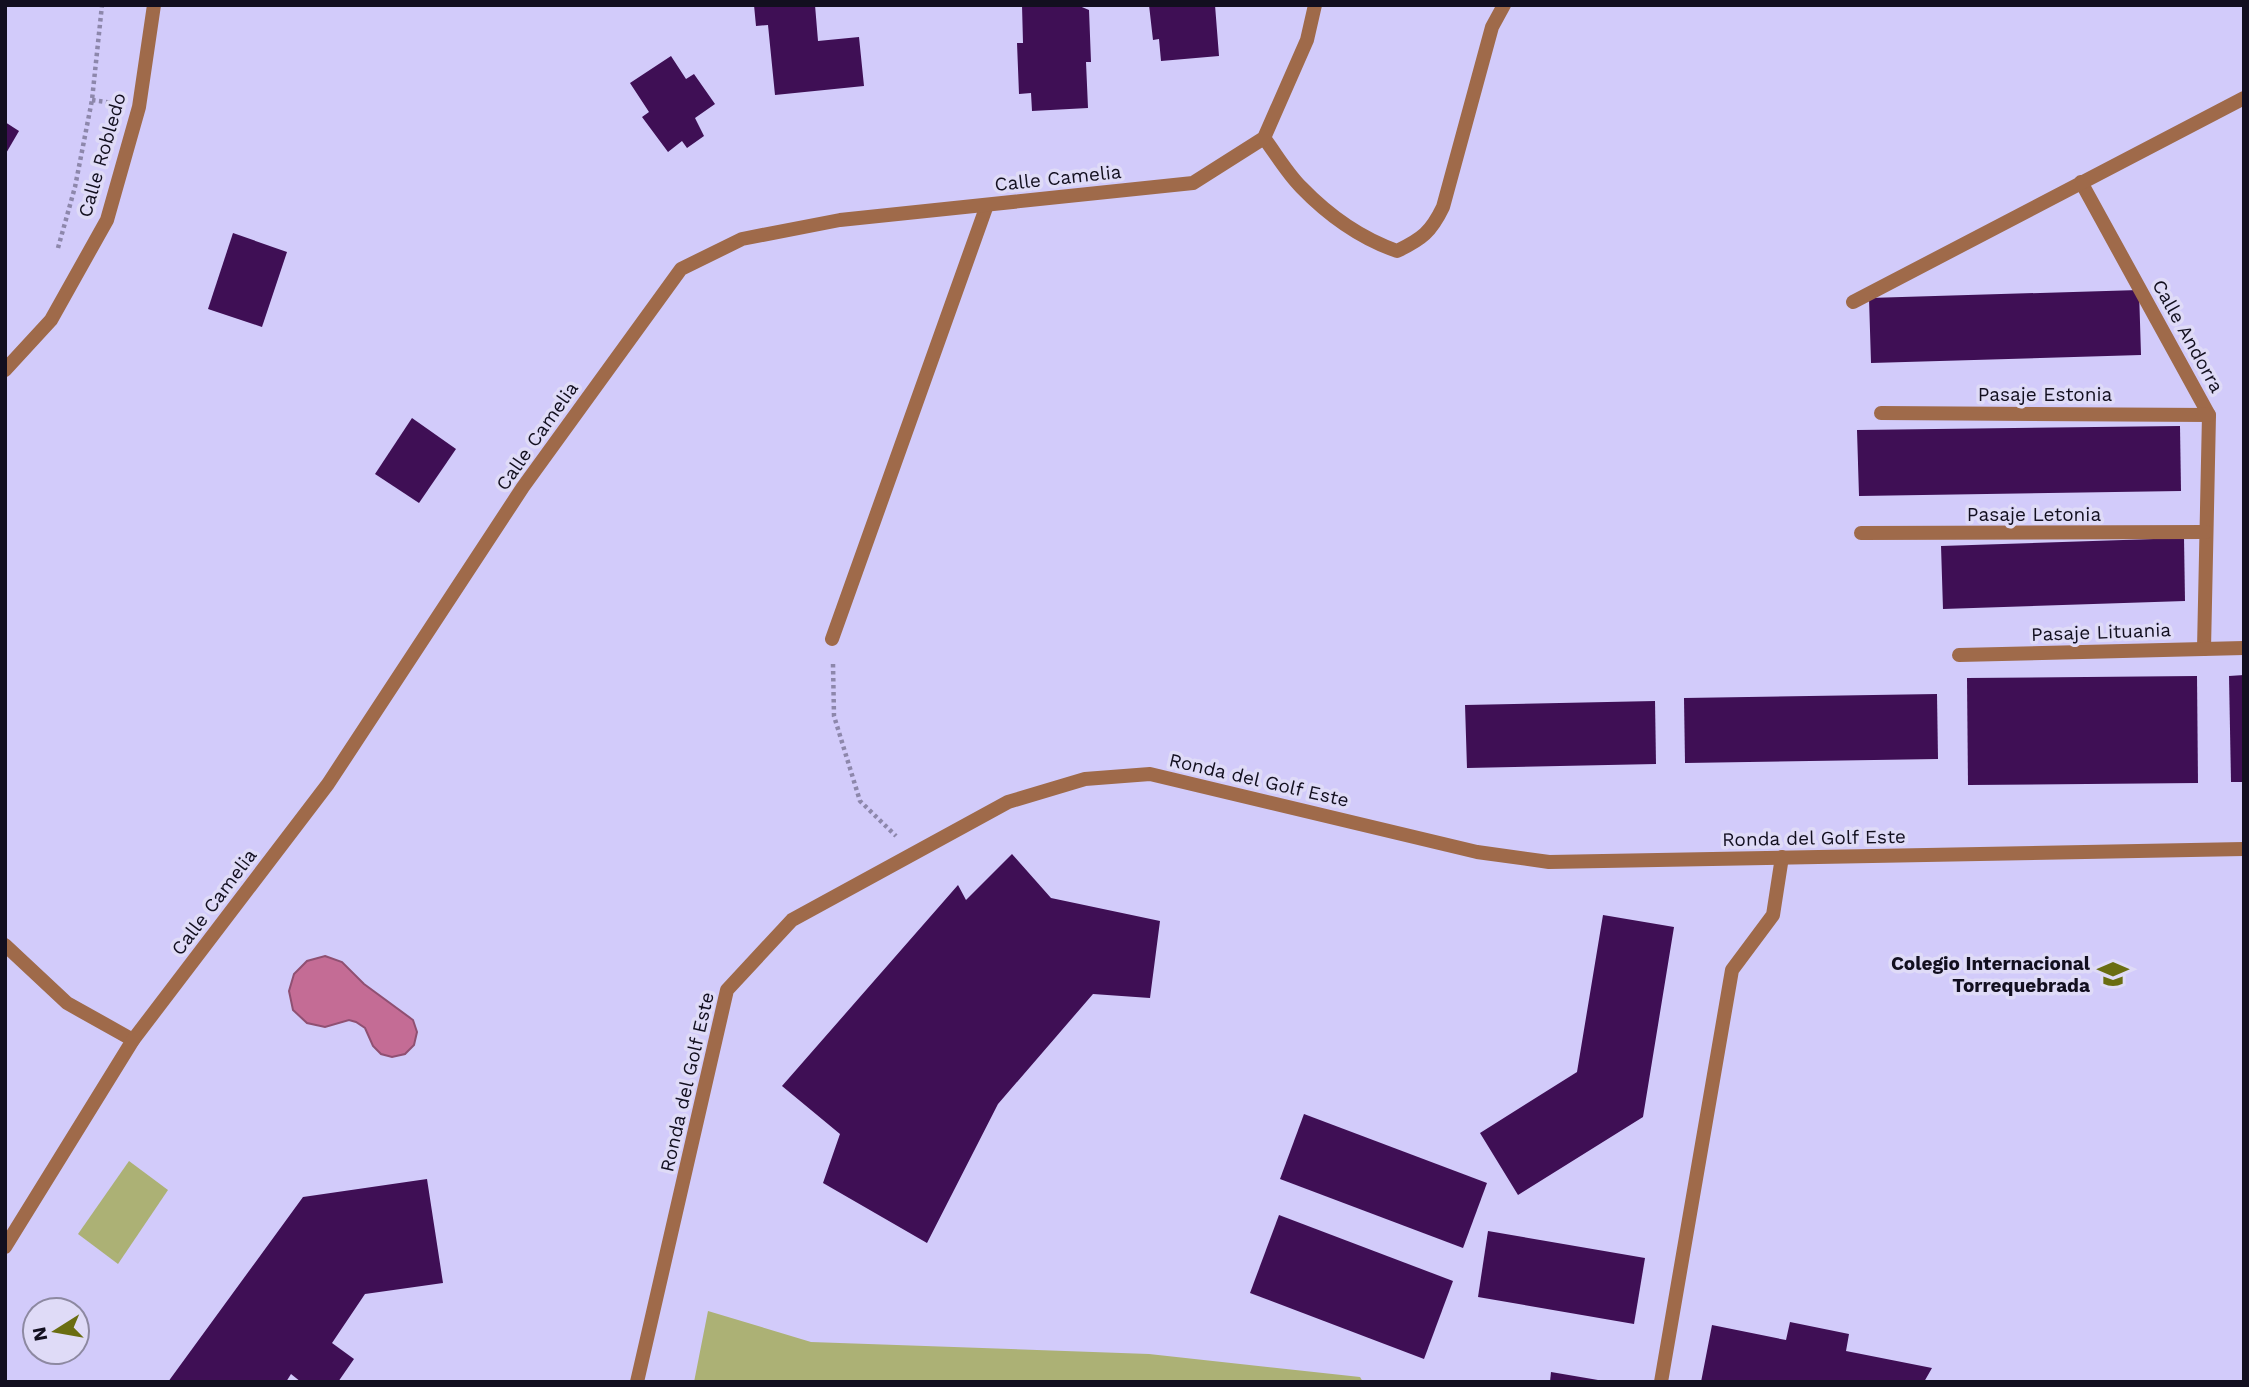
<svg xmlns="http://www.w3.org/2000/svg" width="2249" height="1387" font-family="'Work Sans',sans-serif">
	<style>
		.green { fill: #acb175 }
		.water { fill: #c46c95; stroke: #8f5072; stroke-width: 2 }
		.building { fill: #3f0f55 }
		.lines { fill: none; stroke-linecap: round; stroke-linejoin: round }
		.path { stroke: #8d87ab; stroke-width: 4.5; stroke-dasharray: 3.5 3.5; stroke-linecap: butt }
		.service { stroke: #9f6a4a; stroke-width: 14 }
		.minor { stroke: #9f6a4a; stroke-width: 14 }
		.labels { text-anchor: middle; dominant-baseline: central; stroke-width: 7; stroke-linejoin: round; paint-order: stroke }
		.street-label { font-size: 19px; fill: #120f1f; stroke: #dfdbf7 }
		.poi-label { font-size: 19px; font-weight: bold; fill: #120f1f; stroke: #dfdbf7; text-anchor: end }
	</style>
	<rect width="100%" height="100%" fill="#d2cbfa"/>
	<!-- green -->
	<g class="green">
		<polygon points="129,1161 168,1190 118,1264 78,1234"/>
		<polygon points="708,1311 811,1342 1149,1354 1360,1377 1363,1382 694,1382"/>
	</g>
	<!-- water -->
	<polygon class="water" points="325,956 342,962 364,984 413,1020 417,1032 414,1045 405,1054 392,1057 381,1054 373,1046 365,1028 356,1022 349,1020 325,1027 307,1023 293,1010 289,991 294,974 307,961"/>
	<!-- building -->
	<g class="building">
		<polygon points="754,5 815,5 818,41 859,37 864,86 775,95 768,25 756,26"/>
		<polygon points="1022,5 1077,5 1089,10 1091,62 1086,62 1088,108 1032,111 1031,93 1019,94 1017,43 1023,43"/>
		<polygon points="1149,5 1215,5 1219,56 1161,61 1159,39 1153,40"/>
		<polygon points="671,56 686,79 694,74 715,104 695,118 704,136 687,148 682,141 668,152 642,117 649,112 630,83"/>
		<polygon points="5,122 19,131 5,155"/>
		<polygon points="233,233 287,252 262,327 208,309"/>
		<polygon points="2139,290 2141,355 1871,363 1869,298"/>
		<polygon points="412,418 456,449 419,503 375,474"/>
		<polygon points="2180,426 2181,491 1859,496 1857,430"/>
		<polygon points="2184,538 2185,601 1943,609 1941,546"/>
		<polygon points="2244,675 2244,782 2231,782 2229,676"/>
		<polygon points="2197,676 2198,783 1968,785 1967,678"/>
		<polygon points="1937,694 1938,759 1685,763 1684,698"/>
		<polygon points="1655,701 1656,764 1467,768 1465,705"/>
		<polygon points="1012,854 1051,898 1160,921 1150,998 1093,994 998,1104 927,1243 823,1183 840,1134 782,1086 958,885 966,900"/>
		<polygon points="1603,915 1674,927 1643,1117 1518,1195 1480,1133 1577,1072"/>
		<polygon points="1304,1114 1487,1183 1463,1248 1280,1179"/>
		<polygon points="427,1179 443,1283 365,1294 332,1343 354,1359 338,1382 301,1382 291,1374 286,1382 168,1382 303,1197"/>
		<polygon points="1279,1215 1453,1281 1424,1359 1250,1293"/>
		<polygon points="1488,1231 1645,1258 1634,1324 1478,1297"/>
		<polygon points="1790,1322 1849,1334 1846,1351 1932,1368 1924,1382 1701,1382 1712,1325 1786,1340"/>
		<polygon points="1551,1372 1598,1380 1598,1382 1550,1382"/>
	</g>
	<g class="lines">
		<!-- path -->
		<g class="path">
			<polyline points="92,100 114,103"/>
			<polyline points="58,248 75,187 92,100 102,5"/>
			<polyline points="833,664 834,716 860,801 896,836"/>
		</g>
		<!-- service -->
		<polyline class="service" points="1661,1382 1732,970 1773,915 1782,857"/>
		<!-- minor -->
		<g class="minor">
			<path d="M1264,138C1276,154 1287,173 1301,187C1328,215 1360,238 1397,251C1422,239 1431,232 1443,207L1492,27L1504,5"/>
			<polyline points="2081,182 2209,415 2204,649"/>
			<polyline points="1853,302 2244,98"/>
			<polyline points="5,370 51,320 107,220 139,107 154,5"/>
			<polyline points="1881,413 2209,415"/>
			<polyline points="1861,533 2206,532"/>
			<polyline points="832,639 987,205"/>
			<polyline points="1959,655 2244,648"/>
			<polyline points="5,945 67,1003 133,1040"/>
			<polyline points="5,1247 133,1040 328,784 523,487 681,269 742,239 840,220 1193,183 1264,138 1307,40 1315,5"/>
			<polyline points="637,1382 727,990 792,920 1008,802 1085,779 1150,774 1477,852 1549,862 2244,849"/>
		</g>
	</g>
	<!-- icons -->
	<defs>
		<g id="school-bare" transform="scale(2.415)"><path d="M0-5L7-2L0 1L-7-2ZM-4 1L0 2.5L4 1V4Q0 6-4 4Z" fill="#6a6d11" stroke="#dfdbf7" stroke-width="2.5" paint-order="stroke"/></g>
	</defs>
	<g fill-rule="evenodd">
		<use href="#school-bare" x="2113" y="974"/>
	</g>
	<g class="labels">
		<!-- street labels -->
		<g class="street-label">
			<text transform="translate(102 155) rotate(-74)">Calle Robledo</text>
			<text transform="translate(1058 178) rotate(-6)">Calle Camelia</text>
			<text transform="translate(2188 336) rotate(61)">Calle Andorra</text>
			<text x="2045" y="394">Pasaje Estonia</text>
			<text transform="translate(537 436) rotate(-55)">Calle Camelia</text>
			<text x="2034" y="514">Pasaje Letonia</text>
			<text transform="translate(2101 632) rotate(-2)">Pasaje Lituania</text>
			<text transform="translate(1259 780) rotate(13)">Ronda del Golf Este</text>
			<text transform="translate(1814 838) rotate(-1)">Ronda del Golf Este</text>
			<text transform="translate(214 902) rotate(-53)">Calle Camelia</text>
			<text transform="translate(687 1082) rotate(-77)">Ronda del Golf Este</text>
		</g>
		<!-- poi labels -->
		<g class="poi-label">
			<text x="2090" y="963">Colegio Internacional<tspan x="2090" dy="22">Torrequebrada</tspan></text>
		</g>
	</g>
	<!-- border -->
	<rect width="2249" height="1387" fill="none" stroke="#120f1f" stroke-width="14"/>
	<!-- north arrow -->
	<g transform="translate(56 1331) rotate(259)"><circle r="33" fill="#dfdbf7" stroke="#8d89a1" stroke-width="2"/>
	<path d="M0-5L12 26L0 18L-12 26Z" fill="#6a6d11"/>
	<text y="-10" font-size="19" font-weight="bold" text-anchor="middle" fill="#120f1f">N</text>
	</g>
</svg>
